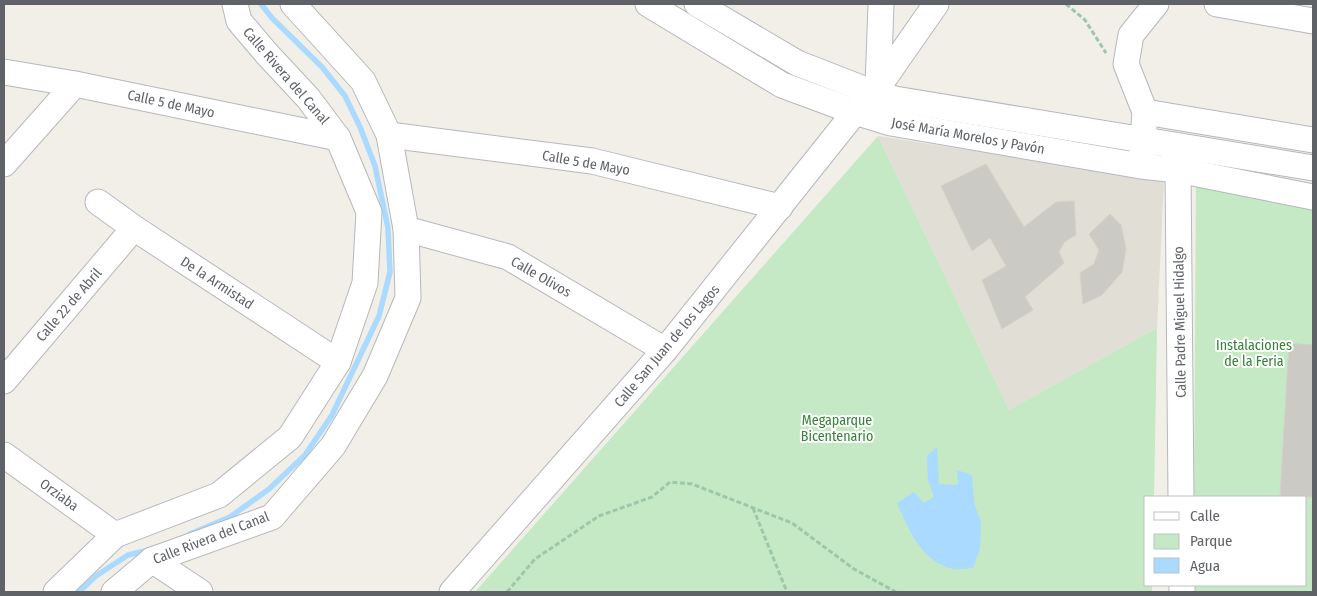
<svg xmlns="http://www.w3.org/2000/svg" width="1317" height="596" font-family="'Fira Sans Condensed',sans-serif">
	<style>
		.education { fill: #e1ded6 }
		.green { fill: #c5e8c5 }
		.water { fill: #aadaff }
		.lines { fill: none; stroke-linecap: round; stroke-linejoin: round }
		.stream { stroke: #aadaff; stroke-width: 5.5 }
		.building { fill: #cccac5; stroke: #d6d1c6 }
		.minor-casing { stroke: #b5b8bc; stroke-width: 27 }
		.path { stroke: #9cc7a9; stroke-width: 3; stroke-dasharray: 5 2.5; stroke-linecap: butt }
		.minor { stroke: #fff; stroke-width: 25 }
		.labels { text-anchor: middle; dominant-baseline: central; stroke-width: 4; stroke-linejoin: round; paint-order: stroke }
		.street-label { font-size: 14px; fill: #5f6368; stroke: #fff }
		.park-label { font-size: 14px; fill: #348238; stroke: #fff }
	</style>
	<rect width="100%" height="100%" fill="#f1efe8"/>
	<!-- education -->
	<polygon class="education" points="878,136 1164,180 1157,328 1009,410"/>
	<!-- green -->
	<g class="green">
		<polygon points="878,136 1009,410 1157,328 1154,497 1146,497 1146,585 1152,585 1152,592 475,592"/>
		<polygon points="1196,185 1313,210 1313,592 1194,592 1194,585 1306,585 1306,497 1194,497"/>
	</g>
	<!-- water -->
	<path class="water" d="M937,447L939,484L958,485L957,470L972,475L974,503L981,522L980,549L973,568C967,568 960,570 954,569C922,563 909,530 897,503L914,492L924,503L934,497L928,480L927,456Z"/>
	<g class="lines">
		<!-- stream -->
		<g class="stream">
			<polyline points="190,534 230,517 269,489 305,455 332,415 379,316 390,272 388,228 375,166 360,127 345,96 322,67 272,18 261,4"/>
			<polyline points="79,592 96,576 128,555 149,550"/>
		</g>
	</g>
	<!-- building -->
	<g class="building">
		<polygon points="986,164 1024,227 1056,202 1074,201 1076,235 1064,242 1059,252 1064,263 1025,297 1033,310 1002,329 982,280 1006,266 990,238 972,251 941,186"/>
		<polygon points="1110,214 1121,225 1126,249 1122,272 1102,295 1083,304 1080,273 1094,264 1099,250 1089,234"/>
		<polygon points="1289,343 1313,345 1313,497 1280,497"/>
	</g>
	<g class="lines">
		<!-- minor casing -->
		<g class="minor-casing">
			<g id="minor">
				<polyline points="648,4 782,85 855,112 891,123 1141,166 1178,170 1313,197"/>
				<polyline points="697,4 797,63 874,93 895,99 1313,168"/>
				<polyline points="1217,4 1313,21"/>
				<polyline points="4,72 75,84 338,138"/>
				<polyline points="878,87 881,4"/>
				<polyline points="1145,112 1313,140"/>
				<polyline points="389,135 592,161 780,207"/>
				<polyline points="1142,154 1145,112 1126,64 1131,35 1156,4"/>
				<polyline points="1180,155 1178,170 1181,497"/>
				<polyline points="4,164 75,84"/>
				<polyline points="98,202 134,228 338,362"/>
				<polyline points="406,229 508,257 665,350"/>
				<polyline points="4,381 134,228"/>
				<polyline points="4,455 115,535"/>
				<polyline points="152,560 200,592"/>
				<polyline points="56,592 115,535 219,495 290,437 338,362 365,283 369,212 338,138 308,98 267,54 239,21 235,4"/>
				<polyline points="114,592 152,560 272,517 333,446 375,376 408,298 406,229 389,135 363,81 293,4"/>
				<polyline points="452,592 665,350 855,112 874,93 936,4"/>
				<polyline points="1182,592 1182,585"/>
			</g>
		</g>
		<!-- path -->
		<g class="path">
			<polyline points="1066,4 1085,20 1106,53"/>
			<polyline points="753,508 787,592"/>
			<polyline points="507,592 535,559 599,516 652,497 670,482 692,484 792,523 854,569 896,592"/>
		</g>
		<!-- minor -->
		<use href="#minor" class="minor"/>
	</g>
	<g class="labels">
		<!-- street labels -->
		<g class="street-label">
			<text transform="translate(286 76) rotate(49)">Calle Rivera del Canal</text>
			<text transform="translate(171 104) rotate(12)">Calle 5 de Mayo</text>
			<text transform="translate(968 136) rotate(10)">José María Morelos y Pavón</text>
			<text transform="translate(586 163) rotate(10)">Calle 5 de Mayo</text>
			<text transform="translate(541 277) rotate(30)">Calle Olivos</text>
			<text transform="translate(217 283) rotate(33)">De la Armistad</text>
			<text transform="translate(69 305) rotate(-49)">Calle 22 de Abril</text>
			<text transform="translate(1180 322) rotate(-91)">Calle Padre Miguel Hidalgo</text>
			<text transform="translate(667 346) rotate(-50)">Calle San Juan de los Lagos</text>
			<text transform="translate(59 495) rotate(36)">Orziaba</text>
			<text transform="translate(211 538) rotate(-21)">Calle Rivera del Canal</text>
		</g>
		<!-- park labels -->
		<g class="park-label">
			<text x="1254" y="345">Instalaciones<tspan x="1254" dy="16">de la Feria</tspan></text>
			<text x="837" y="420">Megaparque<tspan x="837" dy="16">Bicentenario</tspan></text>
		</g>
	</g>
	<!-- border -->
	<rect width="1317" height="596" fill="none" stroke="#5f6368" stroke-width="10"/>
	<!-- legend -->
	<rect x="1144" y="496" width="162" height="90" fill="#ffffff" stroke="#bfc1c3"/>
	<rect x="1154" y="512" width="25" height="8" fill="#ffffff" stroke="#bfc1c3"/>
	<text x="1190" y="521" font-size="15" fill="#5f6368">Calle</text>
	<rect x="1154" y="534" width="25" height="15" fill="#c5e8c5" stroke="#bfc1c3"/>
	<text x="1190" y="546" font-size="15" fill="#5f6368">Parque</text>
	<rect x="1154" y="558" width="25" height="15" fill="#aadaff" stroke="#bfc1c3"/>
	<text x="1190" y="571" font-size="15" fill="#5f6368">Agua</text>
</svg>
